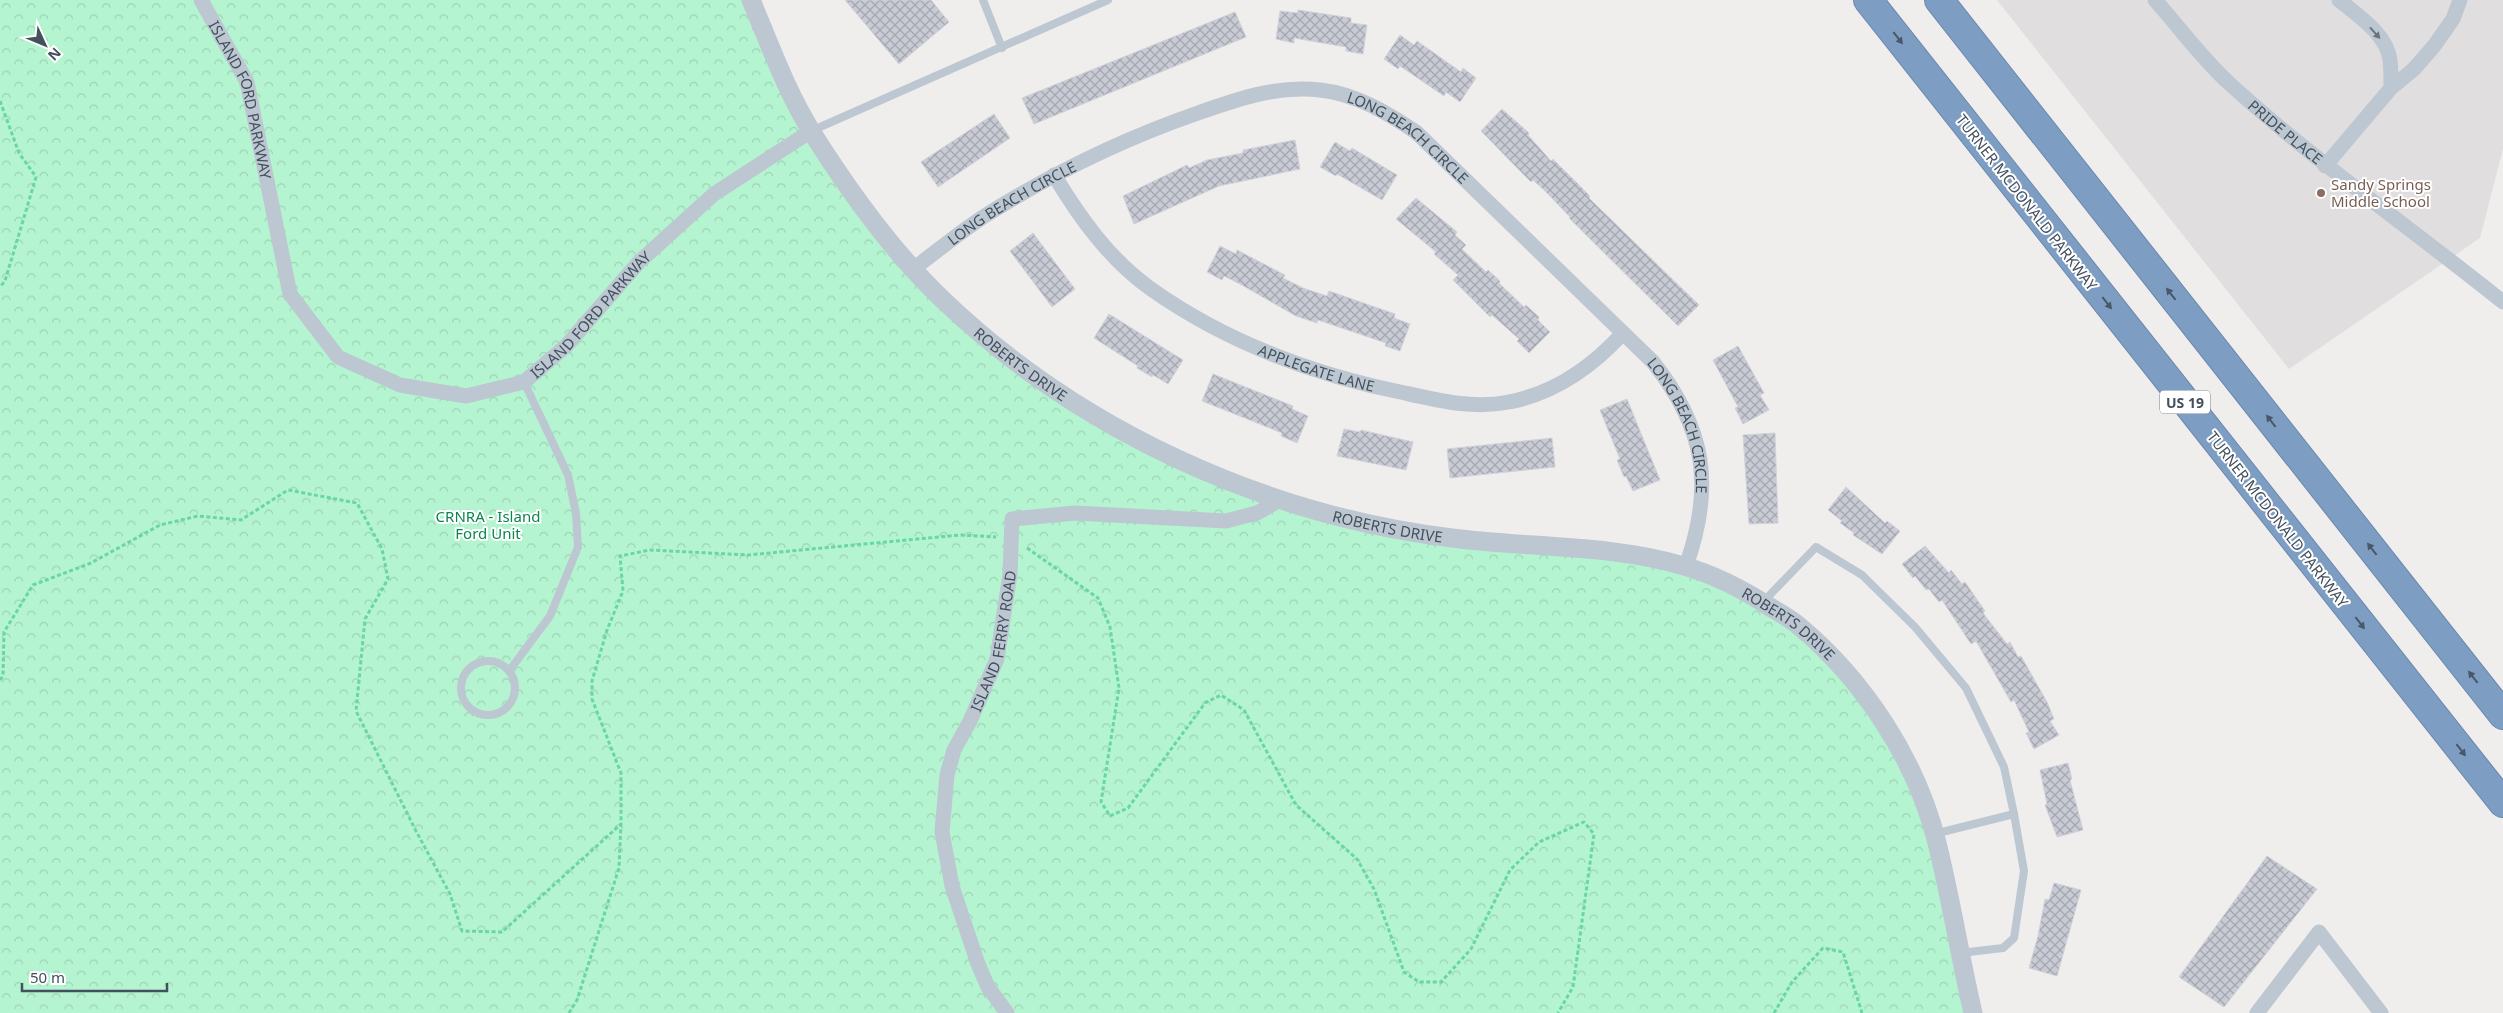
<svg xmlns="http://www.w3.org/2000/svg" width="2503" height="1013" font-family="'Noto Sans',sans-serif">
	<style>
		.education { fill: #e1dedf }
		.forest { fill: url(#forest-crowns) }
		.building { fill: url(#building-cross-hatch); stroke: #d0d3da }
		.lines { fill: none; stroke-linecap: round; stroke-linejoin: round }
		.motorway-casing { stroke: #6a88ae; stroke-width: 30 }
		.path { stroke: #69d6a5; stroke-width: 3; stroke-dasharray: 4 2.5; stroke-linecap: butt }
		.service { stroke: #bcc7d1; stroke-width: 8 }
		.minor { stroke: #bcc7d1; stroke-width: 15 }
		.tertiary { stroke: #bcc7d1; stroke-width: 19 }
		.motorway { stroke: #7e9dc3; stroke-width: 28 }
		.oneway { fill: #677480 }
		.oneway2 { fill: #495867 }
		.education-dot { fill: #8d6e63; stroke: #fff; stroke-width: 2 }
		.labels { text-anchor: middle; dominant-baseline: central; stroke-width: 4; stroke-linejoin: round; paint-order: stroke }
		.shield { fill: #fff; stroke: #7b848e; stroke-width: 1 }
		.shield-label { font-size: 14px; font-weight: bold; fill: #43505d }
		.street-label { font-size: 15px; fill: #43505d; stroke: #fff }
		.education-label { font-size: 15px; fill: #785e54; stroke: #fff; text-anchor: start }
		.park-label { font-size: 15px; fill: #0c864e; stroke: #fff }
	</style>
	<defs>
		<pattern id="forest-crowns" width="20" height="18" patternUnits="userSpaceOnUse" patternTransform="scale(1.25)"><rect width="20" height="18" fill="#b5f4d0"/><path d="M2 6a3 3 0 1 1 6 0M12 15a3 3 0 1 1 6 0" fill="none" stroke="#9dd3b5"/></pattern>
		<pattern id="building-cross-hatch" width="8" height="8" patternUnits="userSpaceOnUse" patternTransform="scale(1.25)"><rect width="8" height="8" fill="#c8cbd4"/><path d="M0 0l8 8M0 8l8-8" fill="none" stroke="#a4a7af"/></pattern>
	</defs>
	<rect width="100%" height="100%" fill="#f0eded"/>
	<!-- education -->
	<polygon class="education" points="1997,0 2503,0 2503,149 2480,238 2289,369"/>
	<!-- forest -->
	<polygon class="forest" points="0,0 749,0 874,226 992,340 1164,451 1322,513 1704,573 1824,652 1905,749 1977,1013 0,1013"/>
	<!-- building -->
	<g class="building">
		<polygon points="845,0 931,0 949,22 899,64"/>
		<polygon points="1298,10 1351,18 1351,23 1367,25 1363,54 1346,51 1346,47 1294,38 1294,43 1276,39 1280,11 1298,13"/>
		<polygon points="1235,12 1246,37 1034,124 1022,98"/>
		<polygon points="1400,35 1414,45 1417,41 1461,72 1463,68 1476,78 1460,102 1446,92 1444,96 1400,66 1398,69 1384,59"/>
		<polygon points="1502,109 1529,133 1528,135 1551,161 1553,159 1590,196 1589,198 1699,305 1678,326 1569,218 1570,217 1545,191 1533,180 1531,182 1481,131"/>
		<polygon points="994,114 1010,138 938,187 921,162"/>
		<polygon points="1295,140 1300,169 1219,186 1134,224 1123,196 1187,165 1189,168 1207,160 1243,153 1243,150"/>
		<polygon points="1335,142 1350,151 1352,148 1397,175 1382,200 1337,174 1336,176 1320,167"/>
		<polygon points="1416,198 1457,232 1455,235 1466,245 1462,249 1486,272 1488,270 1500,281 1499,283 1524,307 1526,305 1539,317 1538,320 1550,332 1529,353 1517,341 1519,339 1492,315 1490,317 1453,280 1458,275 1434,254 1436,252 1396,219"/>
		<polygon points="1033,233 1075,289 1052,307 1010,251"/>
		<polygon points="1220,246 1236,254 1237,250 1285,275 1283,278 1303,288 1327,296 1329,291 1395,314 1394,318 1410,324 1400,351 1385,346 1386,343 1318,320 1317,323 1296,316 1240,284 1224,276 1222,280 1207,272"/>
		<polygon points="1109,314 1183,360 1168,384 1153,375 1152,377 1137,368 1138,366 1094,338"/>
		<polygon points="1738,346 1764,393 1760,395 1769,410 1743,424 1735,408 1738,407 1713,360"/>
		<polygon points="1213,374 1293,406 1292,409 1308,416 1297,443 1281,436 1282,433 1202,401"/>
		<polygon points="1627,399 1660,480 1633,491 1626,476 1624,477 1617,460 1620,459 1600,410"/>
		<polygon points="1344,429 1360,432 1361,430 1413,442 1406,470 1337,456"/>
		<polygon points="1775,433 1778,523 1749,524 1743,435"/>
		<polygon points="1552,438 1555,467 1450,478 1447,449"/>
		<polygon points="1846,487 1885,523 1887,521 1900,531 1882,554 1853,535 1854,533 1840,523 1842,521 1828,510"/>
		<polygon points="1925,546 1949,573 1951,570 1962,584 1965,582 1985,611 1983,613 2007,644 2010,642 2018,657 2021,656 2047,702 2054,719 2050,721 2059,735 2034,749 2026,733 2029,732 2014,700 2011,702 1976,641 1971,644 1942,600 1939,602 1929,589 1926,590 1915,576 1913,578 1902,564"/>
		<polygon points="2068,763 2072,779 2070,780 2083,830 2057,837 2045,805 2047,804 2040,770"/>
		<polygon points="2267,856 2317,889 2224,1007 2179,977"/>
		<polygon points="2054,883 2081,890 2057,976 2029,968 2038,936 2045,899 2049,900"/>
	</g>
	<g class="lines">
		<!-- motorway casing -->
		<g class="motorway-casing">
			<g id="motorway">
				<polyline points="1868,0 2503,803"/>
				<polyline points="1939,0 2503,715"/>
			</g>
		</g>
		<!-- path -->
		<g class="path">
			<polyline points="0,101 19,153 36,177 5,281 0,287"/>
			<polyline points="1027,548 1098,598 1110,627 1119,688 1101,802 1110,816 1128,808 1205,703 1221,695 1244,710 1296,805 1357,859 1374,889 1404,972 1419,982 1441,982 1471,949 1510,870 1539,842 1584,822 1594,834 1573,987 1558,1013"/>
			<polyline points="0,680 3,676 4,632 33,585 91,563 160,525 198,516 241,520 288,490 357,503 382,549 388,579 365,619 356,711 416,831 450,894 462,931 502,932 621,824"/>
			<polyline points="569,1013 577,1000 619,868 621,823 621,773 592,699 592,681 607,630 623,591 620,556 650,550 748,555 960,535 996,537"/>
			<polyline points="1774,1013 1792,982 1823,948 1843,952 1862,1013"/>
		</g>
		<!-- service -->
		<g class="service">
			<polyline points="983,0 1002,48"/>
			<polyline points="811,131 1108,0"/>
			<polyline points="1763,602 1816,547 1862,575 1915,627 1966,688 2004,767 2014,814 1934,834"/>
			<circle cx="488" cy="688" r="27"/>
			<polyline points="509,671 550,616 578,547 576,513 568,475 524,382"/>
			<polyline points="1960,953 2003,948 2014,938 2024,871 2014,814"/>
		</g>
		<!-- minor -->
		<g class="minor">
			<path id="s1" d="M201,0L247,82L290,294L338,357L400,385L466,396L524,382L566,346L639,262L714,194L811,131"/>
			<path id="s2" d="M2155,0C2180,28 2203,60 2231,85C2317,163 2412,229 2503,302"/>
			<path d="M2339,0C2357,15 2387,34 2390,60C2391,69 2391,79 2391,88"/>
			<polyline points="2325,166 2391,88 2414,69 2434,46 2453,19 2460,0"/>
			<path id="s3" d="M1054,175C1080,218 1109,259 1151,289C1226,342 1315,375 1405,393C1440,401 1474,409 1509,402C1556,393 1592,367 1623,333"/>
			<path id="s4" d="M913,269C936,252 959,233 983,217C1051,174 1123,139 1198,113C1238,99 1277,85 1320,90C1356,94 1386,112 1416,132L1653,362C1706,429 1714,487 1686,566"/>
			<path id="s5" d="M1007,1013L988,987L978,964L952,886L942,832L947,775L954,750L970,721L997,659L1010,574L1012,519L1075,513L1226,521L1257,513L1273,504L1277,500"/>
			<polyline points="2257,1013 2319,932 2381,1013"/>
		</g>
		<!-- tertiary -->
		<path class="tertiary" id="s6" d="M751,0C770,45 787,93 813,134C849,191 893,252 941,298C1078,430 1264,515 1452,538C1529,548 1609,544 1684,566C1715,575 1744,590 1770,607C1780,613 1791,619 1799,626C1864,680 1917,761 1937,843C1951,899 1960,957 1973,1013"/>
		<!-- motorway -->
		<use href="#motorway" class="motorway"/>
	</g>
	<!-- one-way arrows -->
	<defs><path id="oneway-solid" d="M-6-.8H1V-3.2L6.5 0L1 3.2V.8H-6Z" transform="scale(1.25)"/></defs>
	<use class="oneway" href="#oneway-solid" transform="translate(2375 33) rotate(48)"/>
	<g class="oneway2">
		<use href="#oneway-solid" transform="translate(1898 38) rotate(52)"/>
		<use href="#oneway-solid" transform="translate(2171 294) rotate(-128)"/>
		<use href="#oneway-solid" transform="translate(2107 303) rotate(52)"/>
		<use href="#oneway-solid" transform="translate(2271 421) rotate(-128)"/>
		<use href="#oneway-solid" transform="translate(2372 549) rotate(-128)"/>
		<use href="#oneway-solid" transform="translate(2360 623) rotate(52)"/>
		<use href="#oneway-solid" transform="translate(2473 677) rotate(-128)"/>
		<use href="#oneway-solid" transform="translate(2461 750) rotate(52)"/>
	</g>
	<!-- markers -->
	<circle class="education-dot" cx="2321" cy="193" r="5"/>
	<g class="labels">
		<!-- shield labels -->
		<rect class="shield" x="2160" y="390.5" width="50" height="23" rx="4"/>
		<g class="shield-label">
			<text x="2185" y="402">US 19</text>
		</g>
		<!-- street labels -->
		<g class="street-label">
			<text stroke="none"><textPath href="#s1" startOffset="109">ISLAND FORD PARKWAY</textPath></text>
			<text stroke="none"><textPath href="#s2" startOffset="186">PRIDE PLACE</textPath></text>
			<text stroke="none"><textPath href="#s4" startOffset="554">LONG BEACH CIRCLE</textPath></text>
			<text transform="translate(2027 202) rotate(52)">TURNER MCDONALD PARKWAY</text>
			<text stroke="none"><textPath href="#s4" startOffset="119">LONG BEACH CIRCLE</textPath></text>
			<text stroke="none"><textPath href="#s1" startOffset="679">ISLAND FORD PARKWAY</textPath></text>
			<text stroke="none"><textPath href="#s6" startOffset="460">ROBERTS DRIVE</textPath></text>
			<text stroke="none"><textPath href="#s3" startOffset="335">APPLEGATE LANE</textPath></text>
			<text stroke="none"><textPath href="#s4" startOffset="958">LONG BEACH CIRCLE</textPath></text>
			<text transform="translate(2278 519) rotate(52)">TURNER MCDONALD PARKWAY</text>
			<text stroke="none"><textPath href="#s6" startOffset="865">ROBERTS DRIVE</textPath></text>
			<text stroke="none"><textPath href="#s6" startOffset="1285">ROBERTS DRIVE</textPath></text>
			<text stroke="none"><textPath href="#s5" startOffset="395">ISLAND FERRY ROAD</textPath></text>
		</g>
		<!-- education labels -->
		<g class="education-label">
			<text x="2331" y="184">Sandy Springs<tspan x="2331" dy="17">Middle School</tspan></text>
		</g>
		<!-- park labels -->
		<g class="park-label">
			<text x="488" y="516">CRNRA - Island<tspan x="488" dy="17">Ford Unit</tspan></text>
		</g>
	</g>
	<!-- north arrow -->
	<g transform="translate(45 45) rotate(134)" stroke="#ffffff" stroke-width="4" paint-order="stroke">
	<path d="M0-4L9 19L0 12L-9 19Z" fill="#43505d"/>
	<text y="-8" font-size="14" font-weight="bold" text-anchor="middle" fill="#43505d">N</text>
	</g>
	<!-- scale -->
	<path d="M22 983v8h145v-8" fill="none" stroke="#43505d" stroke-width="2.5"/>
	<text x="30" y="983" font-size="15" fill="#43505d" stroke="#ffffff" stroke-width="4" paint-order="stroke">50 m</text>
</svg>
